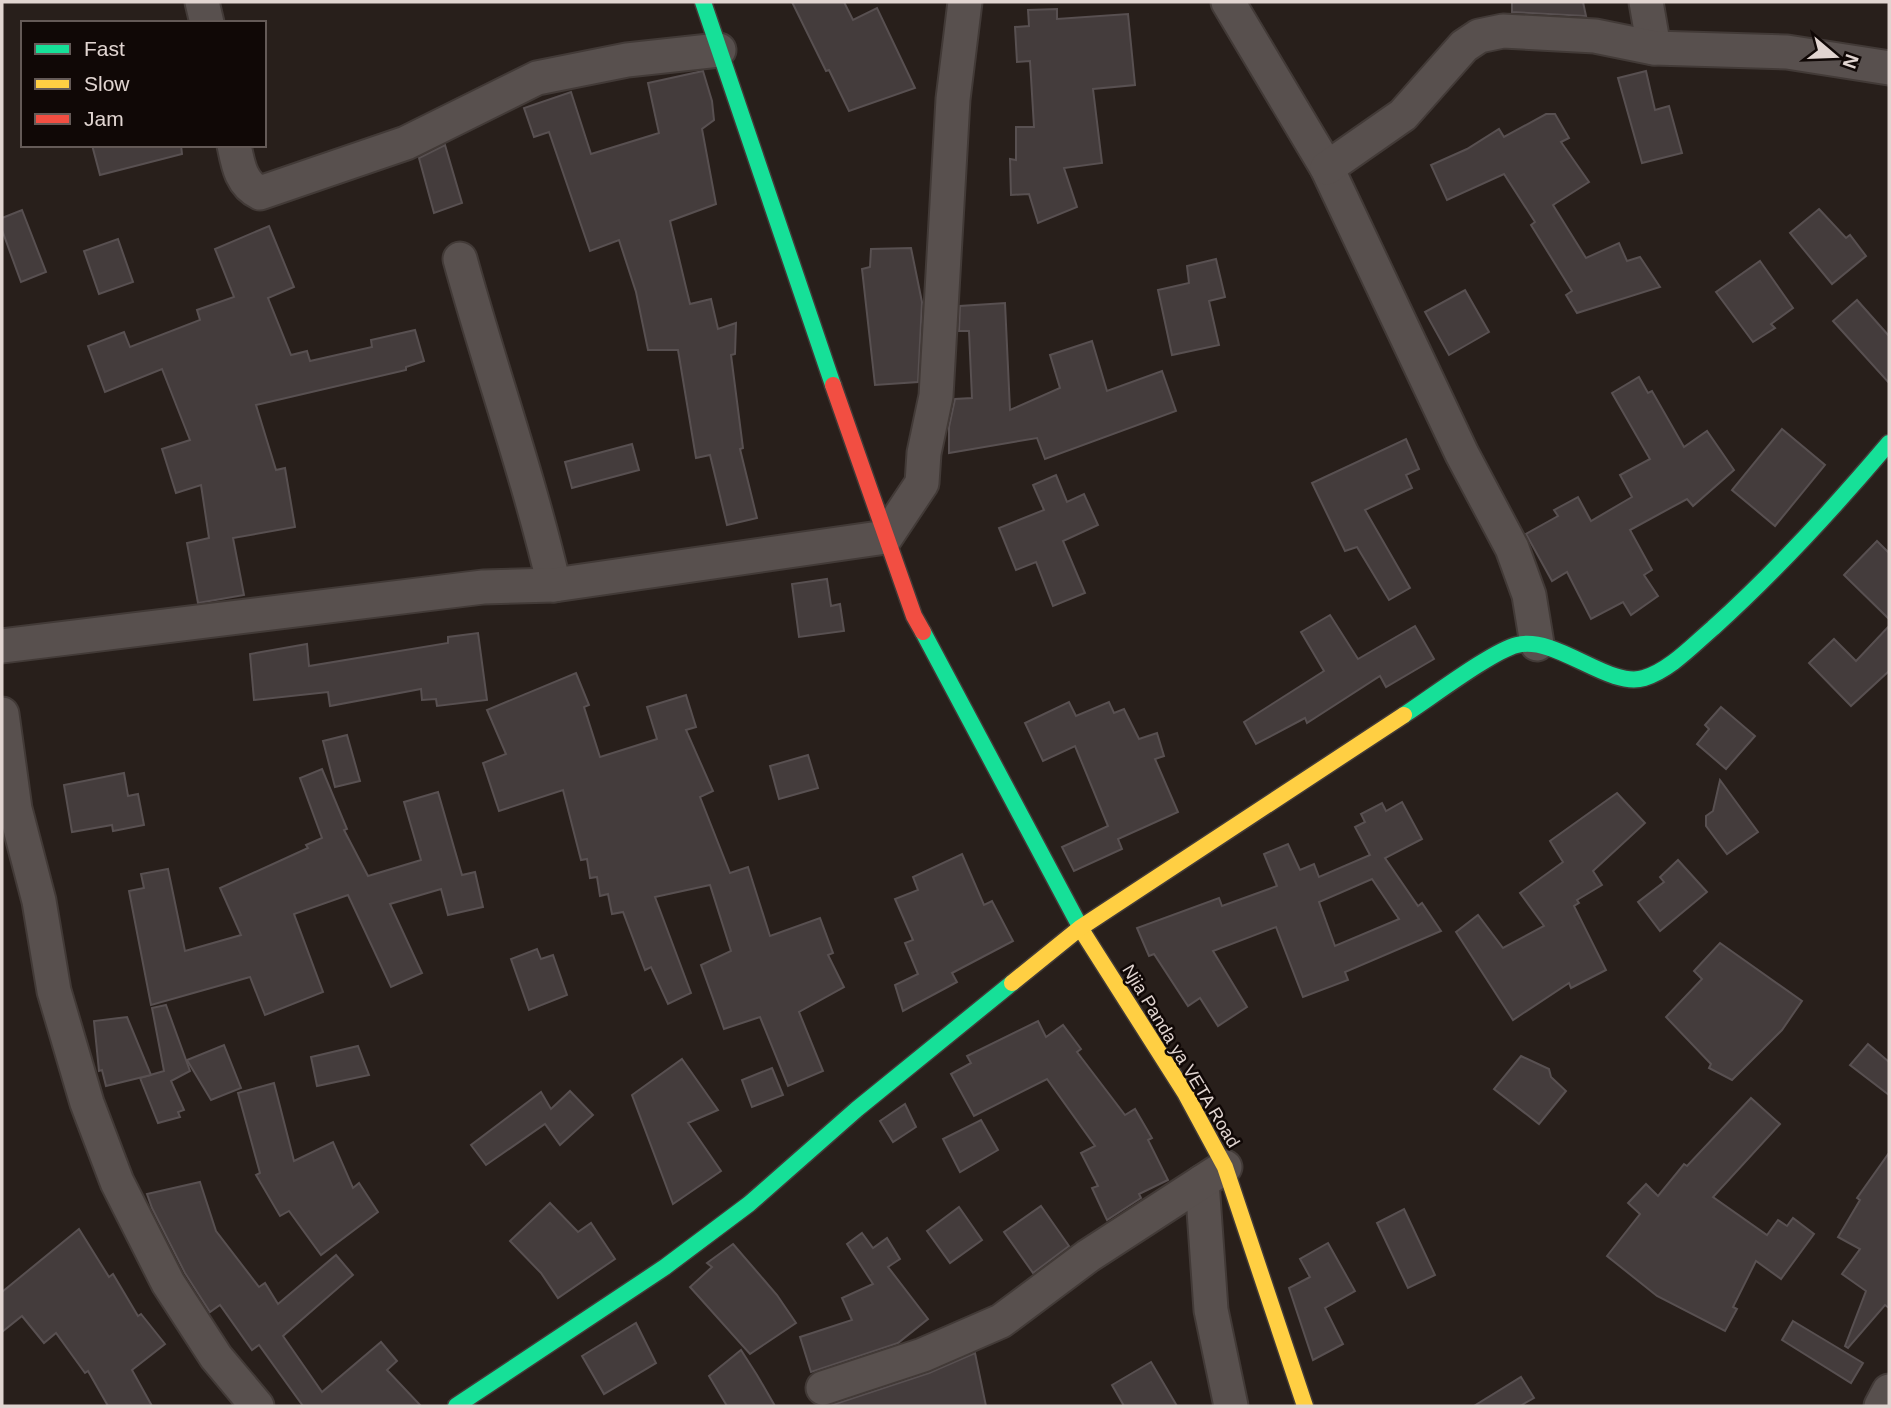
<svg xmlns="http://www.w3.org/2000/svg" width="1891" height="1408" font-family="Arial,sans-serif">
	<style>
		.building { fill: #443c3c; stroke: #585051; stroke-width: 2; fill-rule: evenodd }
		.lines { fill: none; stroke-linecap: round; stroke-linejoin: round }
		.street-casing { stroke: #423a37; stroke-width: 37 }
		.fast-casing { stroke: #423a37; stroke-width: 19 }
		.slow-casing { stroke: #423a37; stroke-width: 19 }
		.jam-casing { stroke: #423a37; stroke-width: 19 }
		.street { stroke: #58504e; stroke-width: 33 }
		.fast { stroke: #16e098; stroke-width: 16 }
		.slow { stroke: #ffcf43; stroke-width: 16 }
		.jam { stroke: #f24e42; stroke-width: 16 }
		.labels { text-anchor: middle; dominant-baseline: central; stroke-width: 5; stroke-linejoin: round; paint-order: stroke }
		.street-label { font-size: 18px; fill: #e1d5d1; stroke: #100806 }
	</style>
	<rect width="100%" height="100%" fill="#281f1b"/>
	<!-- building -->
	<g class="building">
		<polygon points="792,2 844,2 853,20 877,8 915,88 849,111 829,70 826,71"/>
		<polygon points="1512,2 1583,2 1586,16 1512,12"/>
		<polygon points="1057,9 1057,19 1128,14 1135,85 1093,89 1102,163 1064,168 1077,207 1038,223 1029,194 1011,195 1010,159 1016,160 1016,127 1034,127 1030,61 1017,62 1015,27 1029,26 1028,10"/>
		<polygon points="703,71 712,101 714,120 702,129 716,204 670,221 690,304 711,299 718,329 736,323 735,354 731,355 743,448 740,449 757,518 727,525 710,455 696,458 678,350 648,350 636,292 619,240 590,251 549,132 534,137 524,108 571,92 591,154 659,133 648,83"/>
		<polygon points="1646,71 1655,110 1669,106 1682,153 1642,163 1618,78"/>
		<polygon points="1546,114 1555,114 1569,138 1561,142 1589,182 1553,205 1586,258 1619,243 1627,261 1640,257 1660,287 1577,313 1566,295 1572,291 1531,225 1535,222 1504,174 1447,200 1431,165 1467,149 1499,129 1504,137"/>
		<polygon points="92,145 181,145 182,154 100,175"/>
		<polygon points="445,145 462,203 434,213 419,158"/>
		<polygon points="1819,209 1846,238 1850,235 1866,256 1832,284 1790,233"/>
		<polygon points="22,210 46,272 21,282 2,230 2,218"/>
		<polygon points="269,226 294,287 268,298 291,355 307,351 310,361 372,347 371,340 415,330 424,361 406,367 406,370 256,405 276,470 285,468 295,527 233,538 244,595 198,603 187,543 209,538 201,485 176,493 162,449 190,440 162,369 105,392 88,346 124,332 130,347 200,320 197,310 234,297 215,249"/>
		<polygon points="118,239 133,282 99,294 84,251"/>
		<polygon points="911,248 922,302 918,382 875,385 862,269 870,267 871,249"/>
		<polygon points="1216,259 1225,297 1209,301 1219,345 1172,355 1158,290 1189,283 1187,266"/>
		<polygon points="1760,261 1793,308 1771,324 1775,328 1753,342 1716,292"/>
		<polygon points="1465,290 1489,332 1449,355 1425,312"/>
		<polygon points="1857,300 1889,336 1889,383 1833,321"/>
		<polygon points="1005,303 1010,410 1060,388 1050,355 1092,341 1107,391 1162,371 1176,411 1045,459 1037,438 949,453 949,427 955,399 972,398 969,331 959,331 960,306"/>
		<polygon points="1639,377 1648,393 1652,391 1684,447 1707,431 1734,470 1693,506 1687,499 1630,530 1652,570 1644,575 1658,596 1631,615 1623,602 1591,619 1567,572 1552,581 1526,534 1558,516 1554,510 1578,497 1591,521 1632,497 1620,475 1650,459 1612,393"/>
		<polygon points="1782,429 1825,465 1775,526 1732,490"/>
		<polygon points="1406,439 1419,469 1406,475 1412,488 1365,510 1410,588 1389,600 1357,547 1345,551 1312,483"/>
		<polygon points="632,444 639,470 572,488 565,462"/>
		<polygon points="1056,475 1067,502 1084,494 1098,525 1063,541 1085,593 1053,606 1036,562 1016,570 999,528 1044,510 1033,485"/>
		<polygon points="1877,541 1889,553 1889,619 1844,575"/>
		<polygon points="827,579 831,606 840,604 844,631 799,637 792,584"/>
		<polygon points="1330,615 1358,659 1415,626 1434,659 1386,687 1380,676 1307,723 1305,718 1256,744 1244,722 1324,671 1301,632"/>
		<polygon points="1889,626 1889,671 1851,706 1809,663 1834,639 1856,661"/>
		<polygon points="478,633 487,700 437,706 436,699 422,700 421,689 330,706 328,692 254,700 250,654 307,644 309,666 448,643 448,637"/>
		<polygon points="576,673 589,705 584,707 600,757 657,739 647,707 686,695 696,727 686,730 713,791 700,797 730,873 748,867 770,936 820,918 833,953 828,955 844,987 799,1012 823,1071 788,1086 760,1017 724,1029 701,965 731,951 710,885 655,897 691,993 668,1004 651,967 645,970 623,912 612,914 608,894 600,896 597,877 590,878 587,859 581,860 563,790 499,811 483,763 506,754 487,710"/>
		<polygon points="1069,702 1076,716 1109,702 1114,713 1124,709 1139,739 1157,733 1164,756 1155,759 1178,812 1118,839 1122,849 1074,871 1062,847 1108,826 1075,746 1043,761 1025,723"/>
		<polygon points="1721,707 1755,736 1726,769 1697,744 1709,729 1705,725"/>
		<polygon points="347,735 360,781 335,787 323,741"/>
		<polygon points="808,755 818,788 779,799 770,766"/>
		<polygon points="322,769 347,829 344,830 368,876 421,860 404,802 438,792 462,875 475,872 483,907 448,915 441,889 390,904 422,973 391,987 348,895 294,914 323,992 265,1015 250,977 151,1005 129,891 144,888 141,874 168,869 185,951 241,935 220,888 308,848 306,845 322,838 300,778"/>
		<polygon points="124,773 128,796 138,794 144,825 113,831 112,825 72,832 64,785"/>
		<polygon points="1720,780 1758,832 1727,854 1706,826 1706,816 1713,811"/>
		<polygon points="1617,793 1645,823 1593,871 1602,885 1577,900 1579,903 1574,906 1606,970 1571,988 1569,983 1513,1020 1456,932 1478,915 1503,948 1544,926 1520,893 1563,862 1550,841"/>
		<path d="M1402,802L1422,839L1385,858L1418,906L1422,903L1441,931L1345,972L1348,980L1303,997L1276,927L1213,951L1247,1007L1218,1026L1200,998L1188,1006L1154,954L1149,956L1137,928L1219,898L1222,906L1277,886L1264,854L1288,844L1300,870L1314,864L1319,877L1370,855L1355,827L1365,822L1361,814L1382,803L1386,811ZM1372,879L1399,919L1335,946L1319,902Z"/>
		<polygon points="962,854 984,905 992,901 1013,941 952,973 957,982 903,1011 895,985 918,974 905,943 913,940 895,899 918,890 913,877"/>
		<polygon points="1678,860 1707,892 1660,931 1638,902 1664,882 1660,877"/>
		<polygon points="1720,943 1802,1001 1782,1030 1732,1080 1709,1068 1711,1064 1666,1017 1702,979 1694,971"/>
		<polygon points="537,949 541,959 553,955 567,995 529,1010 511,959"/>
		<polygon points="166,1005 190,1071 171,1081 184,1110 178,1112 180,1117 158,1123 140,1078 164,1071 152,1008"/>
		<polygon points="127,1017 151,1075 106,1086 102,1070 99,1071 94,1021"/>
		<polygon points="1038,1021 1046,1037 1063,1025 1081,1049 1077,1052 1125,1115 1135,1109 1152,1138 1148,1140 1168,1180 1139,1194 1141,1198 1107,1220 1092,1188 1098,1186 1081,1153 1095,1146 1047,1079 974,1116 951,1074 971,1063 967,1056"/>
		<polygon points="1868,1044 1889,1062 1889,1095 1850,1065"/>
		<polygon points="224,1045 241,1088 211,1100 187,1060"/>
		<polygon points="358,1046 369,1075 317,1086 311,1057"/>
		<polygon points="1521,1056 1549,1069 1551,1077 1566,1091 1539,1124 1494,1089"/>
		<polygon points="682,1059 718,1110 688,1123 721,1171 673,1204 632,1095"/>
		<polygon points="772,1068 783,1095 752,1107 742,1080"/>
		<polygon points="274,1083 294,1161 333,1142 353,1188 359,1183 378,1212 321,1255 289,1211 280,1216 256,1175 260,1173 238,1093"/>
		<polygon points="570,1091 593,1115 560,1145 545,1124 486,1165 471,1145 541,1092 551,1109"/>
		<polygon points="1751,1098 1780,1124 1713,1197 1767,1235 1778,1220 1787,1226 1793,1218 1814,1234 1781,1279 1756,1261 1733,1307 1737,1309 1725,1331 1657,1296 1607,1256 1640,1214 1628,1203 1646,1184 1658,1196 1684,1164 1687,1166"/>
		<polygon points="905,1104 916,1127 893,1142 880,1121"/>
		<polygon points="981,1120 998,1150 960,1172 943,1139"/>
		<polygon points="1889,1153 1889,1308 1885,1305 1848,1348 1845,1346 1866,1291 1842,1274 1860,1249 1838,1237 1860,1200 1857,1198"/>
		<polygon points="200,1182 216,1231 259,1287 265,1283 278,1304 336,1255 353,1275 283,1336 322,1392 381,1342 397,1361 387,1370 421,1406 303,1406 259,1345 252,1350 220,1305 210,1312 185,1273 152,1208 147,1194"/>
		<polygon points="550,1203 578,1232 591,1223 615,1259 558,1298 541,1273 510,1241"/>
		<polygon points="1041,1206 1069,1246 1033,1273 1004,1232"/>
		<polygon points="959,1207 982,1240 950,1263 927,1231"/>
		<polygon points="1404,1209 1435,1275 1408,1288 1377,1223"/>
		<polygon points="79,1229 109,1277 113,1274 138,1316 141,1314 165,1344 132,1370 152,1406 108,1406 88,1371 85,1373 56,1333 44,1343 22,1316 2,1332 2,1292"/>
		<polygon points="862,1233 873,1248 887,1238 900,1259 888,1267 928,1319 898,1343 811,1372 800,1337 852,1320 842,1298 873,1284 847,1244"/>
		<polygon points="1328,1243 1355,1291 1325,1308 1343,1344 1313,1360 1289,1288 1310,1277 1300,1259"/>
		<polygon points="733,1244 777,1295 796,1323 750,1354 690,1287 712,1267 707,1263"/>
		<polygon points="1793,1321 1863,1363 1851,1383 1782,1340"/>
		<polygon points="636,1323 656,1363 604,1394 582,1356"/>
		<polygon points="741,1350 757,1375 775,1406 727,1406 709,1376"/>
		<polygon points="975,1353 986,1406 829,1406 929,1373"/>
		<polygon points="1151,1362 1177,1406 1124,1406 1112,1385"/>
		<polygon points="1521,1377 1534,1398 1520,1406 1474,1406"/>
	</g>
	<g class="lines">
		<!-- street casing -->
		<g class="street-casing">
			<g id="street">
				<polyline points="202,2 207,23"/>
				<polyline points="1228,2 1327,168 1462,454 1512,548 1529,595 1537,644"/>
				<polyline points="1646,2 1654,48"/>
				<path d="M234,145C238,165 241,184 260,193L406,143L537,78L627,60L719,50"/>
				<polyline points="1327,168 1403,115 1464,46 1479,36 1503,31 1595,36 1654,48 1787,52 1889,68"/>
				<path d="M460,259C490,368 528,474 554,585"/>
				<polyline points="2,646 483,587 554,585 886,537 922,483 924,453 936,396 953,99 965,2"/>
				<polyline points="2,714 15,809 39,901 54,991 87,1103 117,1182 168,1283 216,1357 257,1406"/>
				<polyline points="1202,1182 1211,1310 1231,1406"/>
				<polyline points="823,1388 923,1355 1001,1321 1088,1256 1225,1167"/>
				<polyline points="1881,1406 1889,1391"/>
			</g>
		</g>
		<!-- fast casing -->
		<g class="fast-casing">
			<g id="fast">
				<polyline points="703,2 833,385"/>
				<polyline points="923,632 1084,934"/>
				<path d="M1404,715C1429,699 1492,651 1517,645C1556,635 1609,689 1644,678C1670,670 1692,646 1713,628C1776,571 1834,508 1889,443"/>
				<polyline points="456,1406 665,1267 749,1204 857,1109 1012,983"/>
			</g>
		</g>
		<!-- slow casing -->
		<g class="slow-casing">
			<g id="slow">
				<polyline points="1084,934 1185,1093 1225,1167 1305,1406"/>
				<polyline points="1012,983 1080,928 1404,715"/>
			</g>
		</g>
		<!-- jam casing -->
		<g class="jam-casing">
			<polyline id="jam" points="833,385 914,616 923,632"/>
		</g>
		<!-- street -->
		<use href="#street" class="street"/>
		<!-- fast -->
		<use href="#fast" class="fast"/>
		<!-- slow -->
		<use href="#slow" class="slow"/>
		<!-- jam -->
		<use href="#jam" class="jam"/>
	</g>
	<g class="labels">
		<!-- street labels -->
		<g class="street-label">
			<text transform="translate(1181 1056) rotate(59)">Njia Panda ya VETA Road</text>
		</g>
	</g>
	<!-- border -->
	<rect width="1891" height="1408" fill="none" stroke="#e1d5d1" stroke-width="7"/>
	<!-- legend -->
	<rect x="21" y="21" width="245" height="126" fill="#100806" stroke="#645a57" stroke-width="2"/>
	<rect x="35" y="44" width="35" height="10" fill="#16e098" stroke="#645a57" stroke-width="2"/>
	<text x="84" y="56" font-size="21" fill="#e1d5d1">Fast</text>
	<rect x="35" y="79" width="35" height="10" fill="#ffcf43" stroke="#645a57" stroke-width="2"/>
	<text x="84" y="91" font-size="21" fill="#e1d5d1">Slow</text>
	<rect x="35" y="114" width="35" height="10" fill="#f24e42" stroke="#645a57" stroke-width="2"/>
	<text x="84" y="126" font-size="21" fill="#e1d5d1">Jam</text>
	<!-- north arrow -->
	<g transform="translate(1835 56) rotate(109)" stroke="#100806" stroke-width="5" paint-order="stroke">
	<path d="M0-5L12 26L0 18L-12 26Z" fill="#e1d5d1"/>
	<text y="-10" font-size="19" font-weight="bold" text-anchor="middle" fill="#e1d5d1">N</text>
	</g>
</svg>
